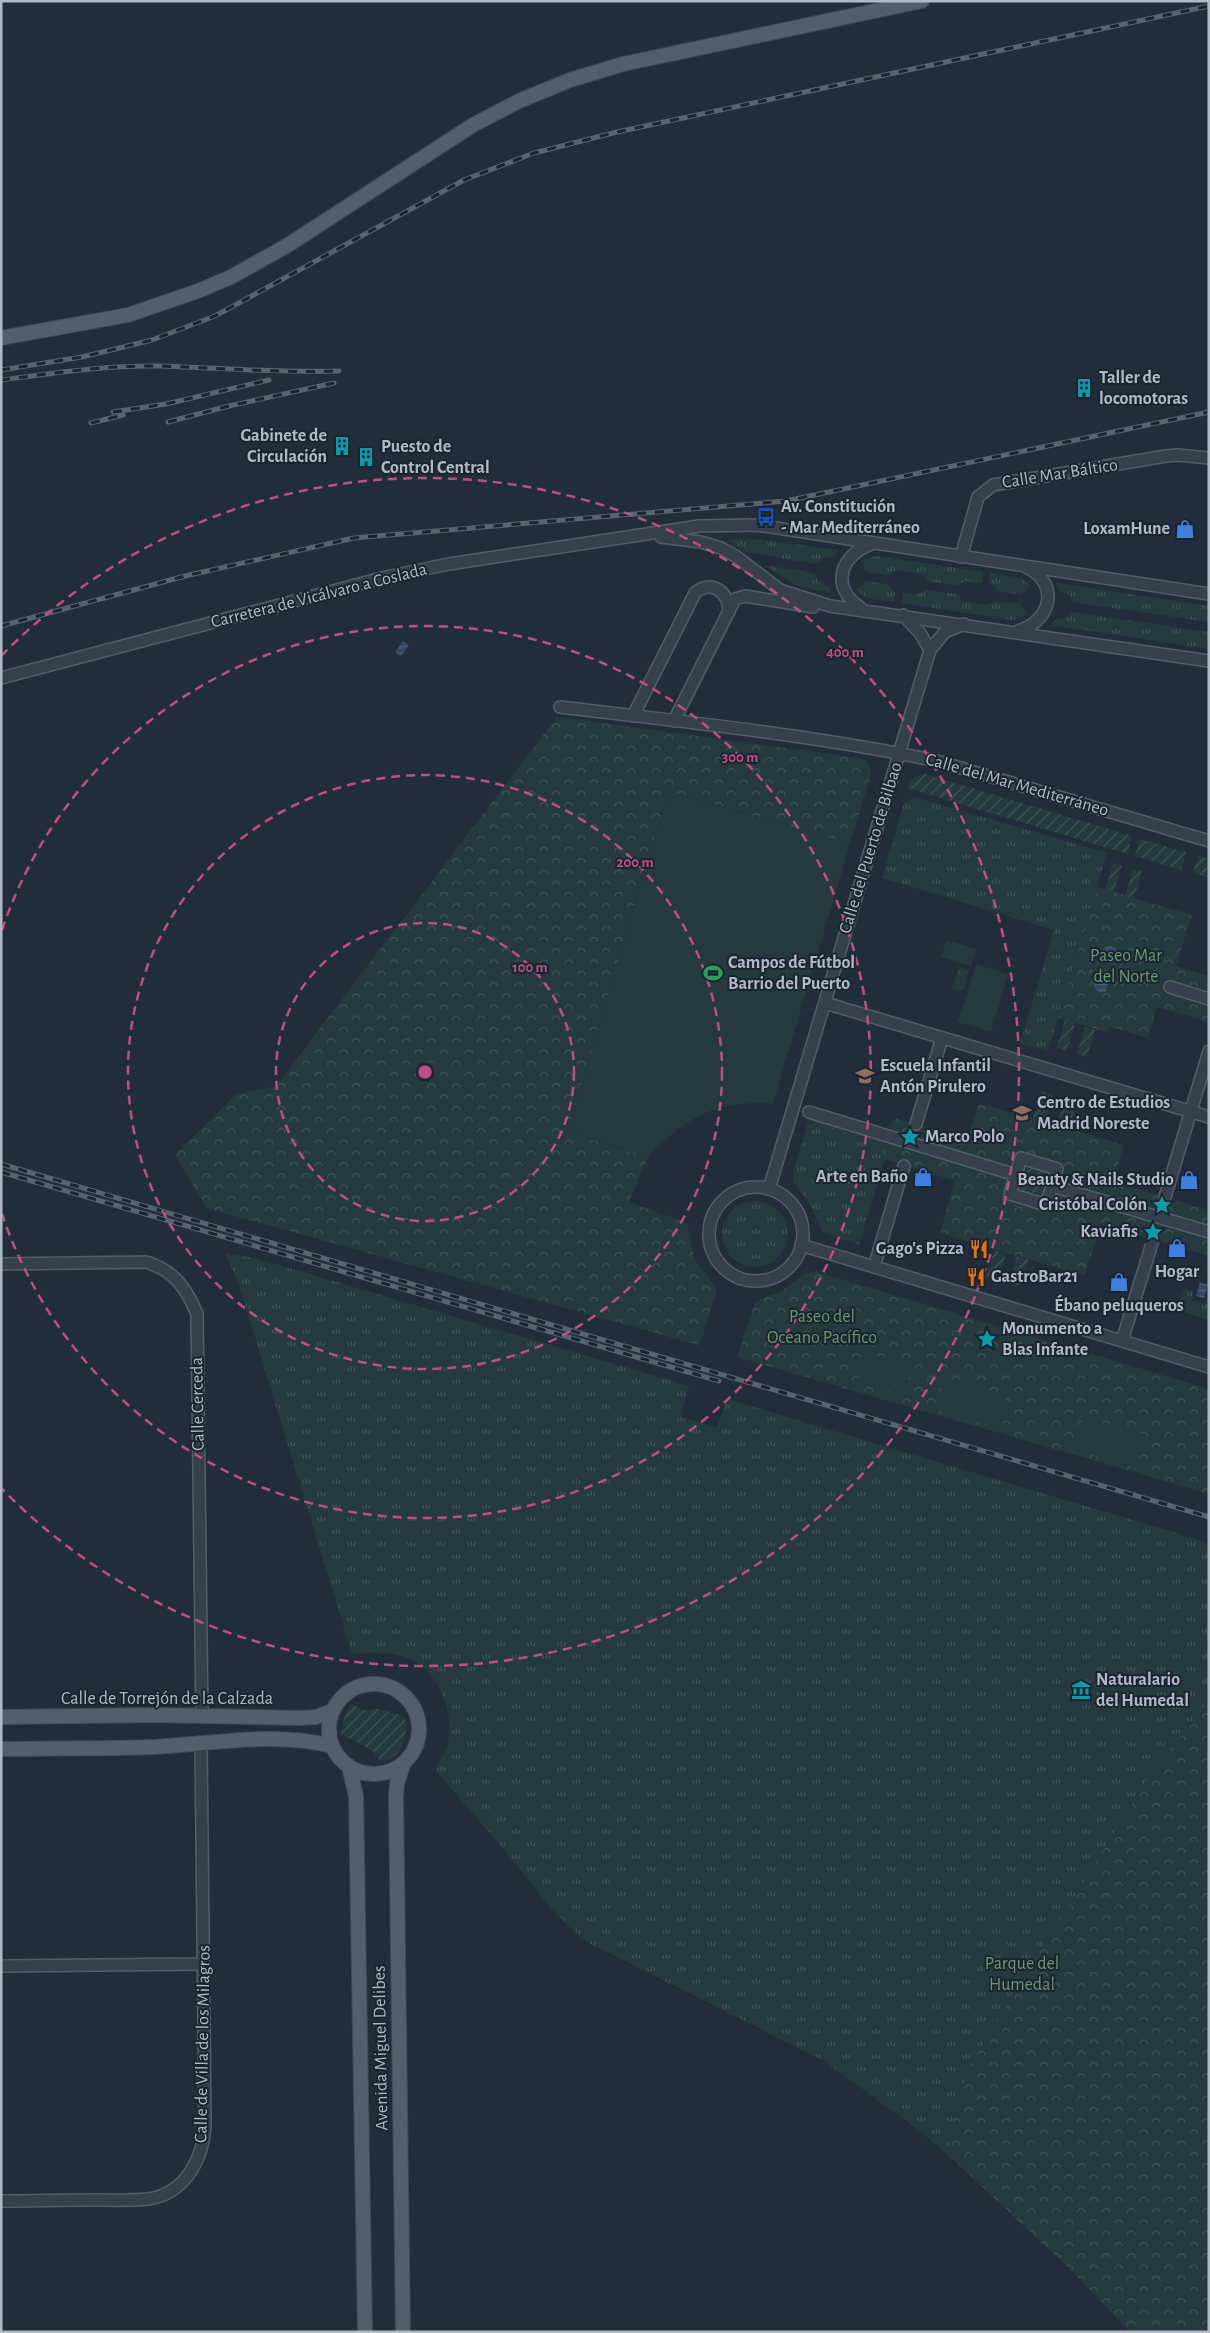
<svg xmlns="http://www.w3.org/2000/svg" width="1210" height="2333" font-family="'Alegreya Sans',sans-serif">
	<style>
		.grass { fill: url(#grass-tufts) }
		.forest { fill: url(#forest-crowns) }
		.garden { fill: url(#garden-furrows) }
		.pitch { fill: #243a3d }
		.water { fill: url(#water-rules) }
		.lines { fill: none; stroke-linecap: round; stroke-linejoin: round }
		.minor-casing { stroke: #545c6a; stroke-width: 14 }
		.major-casing { stroke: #3f4855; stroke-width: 16 }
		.minor { stroke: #363f4c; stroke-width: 11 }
		.major { stroke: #535e6c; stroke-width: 14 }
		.rail-casing { stroke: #576373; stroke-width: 5 }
		.rail { stroke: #1b2430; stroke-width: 3; stroke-dasharray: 9; stroke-linecap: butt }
		.ring { fill: none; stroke: #bc5081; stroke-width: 2.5; stroke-dasharray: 9 6 }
		.labels { text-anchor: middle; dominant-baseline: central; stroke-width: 4; stroke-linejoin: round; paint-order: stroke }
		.poi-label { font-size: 18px; font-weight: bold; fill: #b1b9c7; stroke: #1b2430; text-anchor: start }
		.street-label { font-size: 18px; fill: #b1b9c7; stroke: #1b2430 }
		.park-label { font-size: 18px; fill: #679973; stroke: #1b2430 }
		.centre { fill: #bc5081; stroke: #1b2430; stroke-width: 2.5 }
		.ring-label { font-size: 15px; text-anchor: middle; font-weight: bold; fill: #bc5081; stroke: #1b2430; stroke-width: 4; stroke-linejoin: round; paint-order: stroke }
	</style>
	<defs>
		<pattern id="grass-tufts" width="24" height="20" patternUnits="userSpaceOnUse" patternTransform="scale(1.25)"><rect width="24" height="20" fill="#243a3d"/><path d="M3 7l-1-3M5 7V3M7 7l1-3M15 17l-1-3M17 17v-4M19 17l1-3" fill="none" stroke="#415458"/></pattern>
		<pattern id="forest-crowns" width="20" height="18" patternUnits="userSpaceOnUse" patternTransform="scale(1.25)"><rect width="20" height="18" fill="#243a3d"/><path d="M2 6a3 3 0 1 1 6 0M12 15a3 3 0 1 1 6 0" fill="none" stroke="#415458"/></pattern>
		<pattern id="garden-furrows" width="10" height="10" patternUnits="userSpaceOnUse" patternTransform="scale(1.25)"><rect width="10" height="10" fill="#243a3d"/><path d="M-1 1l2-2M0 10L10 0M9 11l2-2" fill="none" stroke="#415458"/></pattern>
		<pattern id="water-rules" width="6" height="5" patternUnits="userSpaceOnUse" patternTransform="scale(1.25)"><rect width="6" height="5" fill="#354863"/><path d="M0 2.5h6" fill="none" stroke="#506078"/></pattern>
	</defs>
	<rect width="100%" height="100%" fill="#222d3c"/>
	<!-- grass -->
	<g class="grass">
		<polygon points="727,539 765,540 838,550 834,557 825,557 816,564 746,552"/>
		<polygon points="876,556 983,572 982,583 965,581 958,586 927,581 922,574 897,570 888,575 867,572 860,561"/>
		<polygon points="764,565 814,573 820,583 829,586 831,593 798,586"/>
		<polygon points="990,573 1021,578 1031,586 1021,595 997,591 994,586 989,584"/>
		<path d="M866,581L887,584L895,592L894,602C881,600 865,600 856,590Z"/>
		<polygon points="1056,583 1209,606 1209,622 1073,602 1068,594 1058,590"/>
		<polygon points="926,590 957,594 962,601 987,605 996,601 1020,604 1028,614 1019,619 1012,620 901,603 903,592 916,595"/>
		<polygon points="1072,612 1209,632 1209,649 1050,625 1054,620 1066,618"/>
		<polygon points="914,797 1107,853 1048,1052 1020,1043 1054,930 882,878 904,803"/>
		<polygon points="808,1122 880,1143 885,1159 859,1245 823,1233 811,1206 793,1181 794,1169"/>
		<circle cx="755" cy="1234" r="33"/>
		<path d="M225,1253L255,1258L689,1386L681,1417L717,1427L727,1399L1209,1543V2332H1130L1068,2267L945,2152L916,2128L822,2060L591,1944C558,1921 540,1894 515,1863C489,1832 462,1801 435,1770C438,1763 443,1757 446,1750C457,1718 442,1676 412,1660C395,1651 370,1652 352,1654L238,1282Z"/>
		<polygon points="1183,1288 1194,1292 1192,1300 1207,1304 1209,1299 1209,1320 1179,1311 1177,1308"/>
	</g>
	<!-- forest -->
	<g class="forest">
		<path d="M557,717L859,758C869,761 871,767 870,777L850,844L668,791L568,1132L648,1157L629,1202L687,1223L695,1260L715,1286L716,1294L699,1345L206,1208L175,1155L236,1094L276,1086Z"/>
		<polygon points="1097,887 1192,915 1176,966 1209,976 1209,1022 1157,1007 1148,1038 1109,1026 1107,1032 1058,1018"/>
		<polygon points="959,967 969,970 963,991 952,988"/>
		<polygon points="979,1103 1124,1145 1113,1182 1209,1210 1209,1256 1100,1225 1085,1276 940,1233 955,1181 884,1159 880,1143 808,1122 812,1107 884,1128 897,1118 967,1140"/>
		<polygon points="817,1272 1209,1389 1209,1494 737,1357 755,1303 765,1297 780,1292 806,1273"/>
		<polygon points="1209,1700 1209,2332 1130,2332 1068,2267 945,2152 950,2143 966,2073 1021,1979 1113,1835 1154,1768"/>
	</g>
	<!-- garden -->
	<g class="garden">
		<polygon points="925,774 1132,836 1128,854 907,788 914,777"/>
		<polygon points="1140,839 1186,852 1181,870 1135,856"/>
		<polygon points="1198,855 1209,859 1209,878 1193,873"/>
		<polygon points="1113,863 1122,865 1114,892 1105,890"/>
		<polygon points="1133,869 1142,871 1134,898 1125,896"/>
		<polygon points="1096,951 1106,954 1104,961 1101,960 1099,963 1093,961"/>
		<polygon points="1114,957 1124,959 1121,970 1114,968 1115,964 1111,963"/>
		<polygon points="1090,969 1097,971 1096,974 1100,976 1098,982 1087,979"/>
		<polygon points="1112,975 1119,977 1116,987 1106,984 1107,978 1111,979"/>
		<polygon points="1065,1020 1075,1023 1067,1051 1057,1048"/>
		<polygon points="1085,1027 1095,1030 1087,1057 1077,1054"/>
		<polygon points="1041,1091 1053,1095 1045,1121 1033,1118"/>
		<polygon points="1065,1098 1077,1102 1069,1129 1057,1125"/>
		<polygon points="1024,1165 1051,1172 1043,1199 1017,1191"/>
		<polygon points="994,1250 1006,1254 998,1280 986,1277"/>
		<polygon points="1017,1256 1029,1260 1021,1286 1009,1283"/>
		<path d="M352,1704L362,1710L379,1709L404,1716C411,1732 401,1763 379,1760L373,1751L341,1734L345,1714Z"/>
	</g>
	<!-- pitch -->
	<g class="pitch">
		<path d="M668,791L850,844L773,1104C717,1099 685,1118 648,1157L568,1132Z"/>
		<polygon points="946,940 976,949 971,966 941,957"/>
		<polygon points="976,964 1008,974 991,1032 958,1022"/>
		<polygon points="866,1354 912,1366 904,1394 858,1381"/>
		<polygon points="945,1377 1007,1396 998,1428 935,1409"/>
		<polygon points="1083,1417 1146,1436 1136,1468 1073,1449"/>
	</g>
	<!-- water -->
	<g class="water">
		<polygon points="403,641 409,645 401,656 395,652"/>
		<polygon points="1110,946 1116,948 1118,953 1111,963 1104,961 1106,955 1103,953 1106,947"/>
		<polygon points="1100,976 1107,978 1106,983 1108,985 1106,991 1101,993 1094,988 1095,981 1098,981"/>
		<polygon points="1200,1282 1208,1285 1204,1298 1196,1296"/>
	</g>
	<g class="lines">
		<!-- minor casing -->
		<g class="minor-casing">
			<g id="minor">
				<polyline points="661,537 701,542 721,548 737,557 780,590 830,606 1209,661"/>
				<polyline points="961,557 978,497 993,485 1166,456 1178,455 1209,458"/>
				<path d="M861,608C829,587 840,554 874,543"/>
				<polyline points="903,615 920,633 930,650"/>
				<path d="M1018,631C1050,622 1061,585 1028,568"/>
				<polyline points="1,678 386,577 449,564 699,526 757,525 1209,594"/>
				<path d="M560,707C686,722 813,735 937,761L1209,841"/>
				<path d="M633,716L695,593C711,579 729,592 729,611"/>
				<polyline points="674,721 735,599 745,596 813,607"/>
				<polyline points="1170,987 1209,999"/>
				<polyline points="825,1003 1209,1117"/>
				<polyline points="809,1112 1016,1175"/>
				<polyline points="916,1124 942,1038"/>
				<polygon points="1021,1158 1057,1169 1046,1205 1010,1194"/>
				<polyline points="1052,1186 1209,1232"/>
				<circle cx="756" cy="1234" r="47"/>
				<polyline points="769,1189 930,650 945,632 964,624"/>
				<polyline points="1165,1197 1209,1051"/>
				<polyline points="801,1245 1209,1367"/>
				<path d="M1,1264L146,1262C173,1270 186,1287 197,1314L202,1716"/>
				<polyline points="874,1267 904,1166"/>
				<polyline points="1122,1341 1153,1240"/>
				<polyline points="1,1966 204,1964"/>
				<path d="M1,2201C31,2201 60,2200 90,2200C109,2200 129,2201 148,2199C186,2194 204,2157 205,2123L201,1744"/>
			</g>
		</g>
		<!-- major casing -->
		<g class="major-casing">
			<g id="major">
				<polyline points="1,338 128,315 198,291 231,277 288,245 473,125 519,101 570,80 623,64 922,1"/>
				<circle cx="374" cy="1729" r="45"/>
				<polyline points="1,1717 154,1715 299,1718 316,1717 332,1711"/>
				<path d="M1,1749C52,1748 103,1749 154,1747C212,1744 275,1731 332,1746"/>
				<polyline points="403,1765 397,1784 396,1797 403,2332"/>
				<polyline points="349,1766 356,1796 365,2332"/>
			</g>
		</g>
		<!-- minor -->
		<use href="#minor" class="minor"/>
		<!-- major -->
		<use href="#major" class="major"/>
		<!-- rail casing -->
		<g class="rail-casing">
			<g id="rail">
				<polyline points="1,370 82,357 152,340 215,316 464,180 534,153 617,132 1209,6"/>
				<path d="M1,380C54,373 107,365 160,366C220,368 279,373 339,371"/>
				<polyline points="113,412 166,404 269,380"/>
				<polyline points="168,422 229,406 334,383"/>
				<polyline points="91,423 123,415"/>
				<polyline points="1,626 185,576 354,538 786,501 1209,412"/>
				<polyline points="1,1164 1209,1517"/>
				<polyline points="1,1172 719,1381"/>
			</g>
		</g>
		<!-- rail -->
		<use href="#rail" class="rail"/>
	</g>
	<!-- distance rings -->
	<g class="ring">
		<circle cx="425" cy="1072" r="149"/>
		<circle cx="425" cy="1072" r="297"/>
		<path d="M2 930A446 446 0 1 1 2 1214"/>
		<path d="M1 656A594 594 0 1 1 1 1488"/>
	</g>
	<!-- icons -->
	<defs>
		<g id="building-bare" transform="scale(1.5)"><path d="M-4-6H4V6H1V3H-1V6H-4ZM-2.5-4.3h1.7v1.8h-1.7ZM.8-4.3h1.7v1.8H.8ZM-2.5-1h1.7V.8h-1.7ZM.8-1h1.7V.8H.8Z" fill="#0f9aa8" stroke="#1b2430" stroke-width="2.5" paint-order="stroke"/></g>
		<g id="bus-bare" transform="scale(1.5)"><path d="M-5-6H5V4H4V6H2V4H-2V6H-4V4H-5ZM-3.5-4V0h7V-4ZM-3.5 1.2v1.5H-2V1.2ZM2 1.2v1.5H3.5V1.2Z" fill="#1a4fb4" stroke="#1b2430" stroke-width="2.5" paint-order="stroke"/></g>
		<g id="shop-bare" transform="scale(1.5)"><path d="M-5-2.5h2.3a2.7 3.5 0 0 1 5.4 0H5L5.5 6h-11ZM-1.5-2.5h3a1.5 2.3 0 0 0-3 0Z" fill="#3f7fe0" stroke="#1b2430" stroke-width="2.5" paint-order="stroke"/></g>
		<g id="stadium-bare" transform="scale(1.5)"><path d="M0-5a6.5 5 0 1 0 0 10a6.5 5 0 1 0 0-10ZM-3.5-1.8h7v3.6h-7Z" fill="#2e9e5b" stroke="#1b2430" stroke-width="2.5" paint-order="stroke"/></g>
		<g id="school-bare" transform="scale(1.5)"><path d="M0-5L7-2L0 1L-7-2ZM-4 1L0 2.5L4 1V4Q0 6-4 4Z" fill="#8d6e63" stroke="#1b2430" stroke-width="2.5" paint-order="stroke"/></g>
		<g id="sight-bare" transform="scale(1.5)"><path d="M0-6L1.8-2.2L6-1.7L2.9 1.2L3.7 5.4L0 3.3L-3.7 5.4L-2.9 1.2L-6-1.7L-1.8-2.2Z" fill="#0f9aa8" stroke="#1b2430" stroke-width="2.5" paint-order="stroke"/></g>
		<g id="restaurant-bare" transform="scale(1.5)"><path d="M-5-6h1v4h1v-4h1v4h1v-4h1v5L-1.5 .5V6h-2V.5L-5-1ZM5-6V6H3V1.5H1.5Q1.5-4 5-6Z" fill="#e8710a" stroke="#1b2430" stroke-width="2.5" paint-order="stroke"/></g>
		<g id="museum-bare" transform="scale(1.5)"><path d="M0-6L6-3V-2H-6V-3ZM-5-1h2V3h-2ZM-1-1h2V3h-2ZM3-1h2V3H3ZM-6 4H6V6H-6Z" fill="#0f9aa8" stroke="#1b2430" stroke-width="2.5" paint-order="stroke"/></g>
	</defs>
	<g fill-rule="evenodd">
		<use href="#building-bare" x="1084" y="388"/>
		<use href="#building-bare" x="342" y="446"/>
		<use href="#building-bare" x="366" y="457"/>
		<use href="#bus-bare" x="766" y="517"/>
		<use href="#shop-bare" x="1185" y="529"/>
		<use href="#stadium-bare" x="713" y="973"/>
		<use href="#school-bare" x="865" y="1076"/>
		<use href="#school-bare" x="1022" y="1113"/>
		<use href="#sight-bare" x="910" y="1137"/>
		<use href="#shop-bare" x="923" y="1177"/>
		<use href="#shop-bare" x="1189" y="1180"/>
		<use href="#sight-bare" x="1162" y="1205"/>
		<use href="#sight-bare" x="1153" y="1232"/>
		<use href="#shop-bare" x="1177" y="1248"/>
		<use href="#restaurant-bare" x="979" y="1249"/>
		<use href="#restaurant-bare" x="976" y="1277"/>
		<use href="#shop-bare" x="1119" y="1282"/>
		<use href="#sight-bare" x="987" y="1339"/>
		<use href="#museum-bare" x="1081" y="1690"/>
	</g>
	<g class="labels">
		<!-- poi labels -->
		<g class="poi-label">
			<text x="1099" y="378">Taller de<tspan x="1099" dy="21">locomotoras</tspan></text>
			<text x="327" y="436" text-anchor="end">Gabinete de<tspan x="327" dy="21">Circulación</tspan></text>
			<text x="381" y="447">Puesto de<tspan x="381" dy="21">Control Central</tspan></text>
			<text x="781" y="507">Av. Constitución<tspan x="781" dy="21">- Mar Mediterráneo</tspan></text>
			<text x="1170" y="529" text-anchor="end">LoxamHune</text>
			<text x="728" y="963">Campos de Fútbol<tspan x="728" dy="21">Barrio del Puerto</tspan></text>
			<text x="880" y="1066">Escuela Infantil<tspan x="880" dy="21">Antón Pirulero</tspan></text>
			<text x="1037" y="1103">Centro de Estudios<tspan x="1037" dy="21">Madrid Noreste</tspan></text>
			<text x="925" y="1137">Marco Polo</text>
			<text x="908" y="1177" text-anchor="end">Arte en Baño</text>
			<text x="1174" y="1180" text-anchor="end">Beauty &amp; Nails Studio</text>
			<text x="1147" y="1205" text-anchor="end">Cristóbal Colón</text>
			<text x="1138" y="1232" text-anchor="end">Kaviafis</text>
			<text x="964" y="1249" text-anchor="end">Gago's Pizza</text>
			<text x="1177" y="1272" text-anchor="middle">Hogar</text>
			<text x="991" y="1277">GastroBar21</text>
			<text x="1119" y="1306" text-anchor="middle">Ébano peluqueros</text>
			<text x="1002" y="1329">Monumento a<tspan x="1002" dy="21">Blas Infante</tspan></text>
			<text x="1096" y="1680">Naturalario<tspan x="1096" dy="21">del Humedal</tspan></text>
		</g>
		<!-- street labels -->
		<g class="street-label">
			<text transform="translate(1060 474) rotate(-9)">Calle Mar Báltico</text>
			<text transform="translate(319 596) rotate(-14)">Carretera de Vicálvaro a Coslada</text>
			<text transform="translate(1017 785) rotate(16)">Calle del Mar Mediterráneo</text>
			<text transform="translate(871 848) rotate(-73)">Calle del Puerto de Bilbao</text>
			<text transform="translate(198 1404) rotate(-91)">Calle Cerceda</text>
			<text x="167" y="1699">Calle de Torrejón de la Calzada</text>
			<text transform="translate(203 2044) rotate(-89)">Calle de Villa de los Milagros</text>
			<text transform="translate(381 2048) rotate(-91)">Avenida Miguel Delibes</text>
		</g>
		<!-- park labels -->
		<g class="park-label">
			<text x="1126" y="956">Paseo Mar<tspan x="1126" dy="21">del Norte</tspan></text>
			<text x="822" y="1317">Paseo del<tspan x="822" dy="21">Oceano Pacífico</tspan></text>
			<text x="1022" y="1964">Parque del<tspan x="1022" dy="21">Humedal</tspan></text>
		</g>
	</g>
	<circle cx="425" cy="1072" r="8" class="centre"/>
	<g class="ring-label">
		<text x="845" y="657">400 m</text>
		<text x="740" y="762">300 m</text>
		<text x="635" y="867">200 m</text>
		<text x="530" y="972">100 m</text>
	</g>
	<!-- border -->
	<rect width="1210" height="2333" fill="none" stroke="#b1b9c7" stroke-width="5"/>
</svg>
